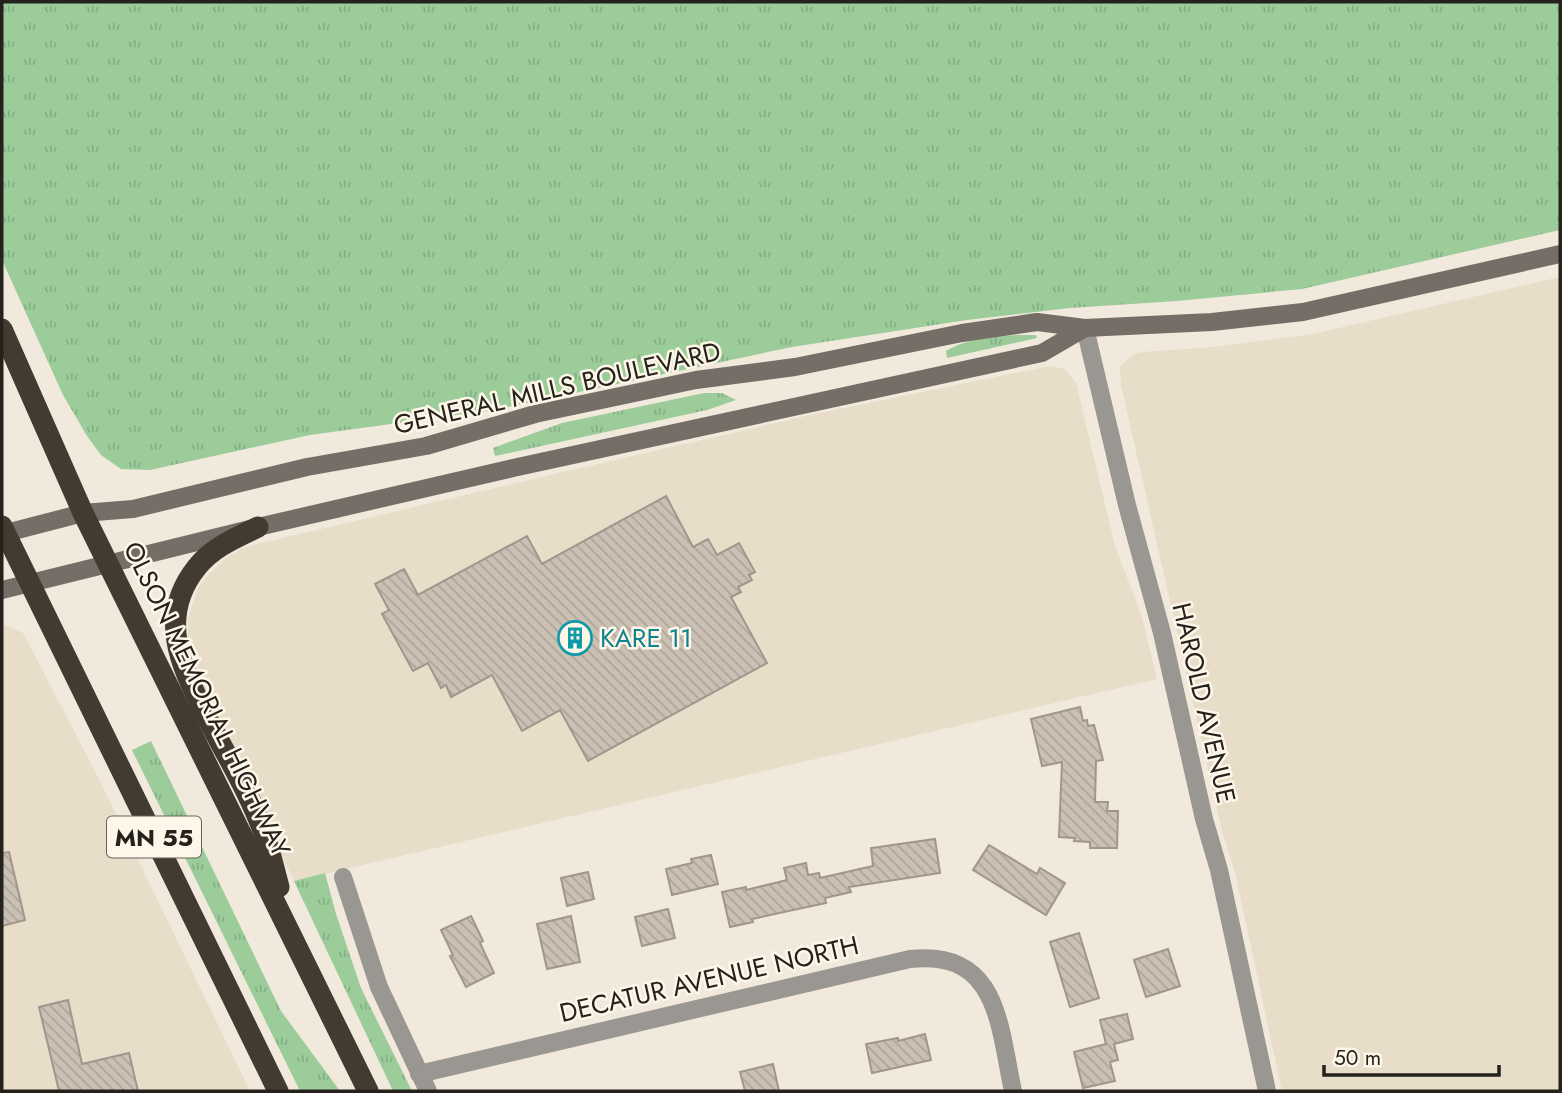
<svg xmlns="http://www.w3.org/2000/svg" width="1562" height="1093" font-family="Jost,sans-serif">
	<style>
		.built { fill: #e8ddc8 }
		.grass { fill: url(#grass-tufts) }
		.building { fill: url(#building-back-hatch); stroke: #a1968b; stroke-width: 2 }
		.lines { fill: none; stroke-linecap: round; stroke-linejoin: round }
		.street { stroke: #9a9691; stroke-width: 18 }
		.secondary { stroke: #746e67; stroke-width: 18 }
		.highway { stroke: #433b31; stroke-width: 21 }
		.labels { text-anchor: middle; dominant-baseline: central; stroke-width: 5; stroke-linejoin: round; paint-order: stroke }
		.shield { fill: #fef6e8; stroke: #66625a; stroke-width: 2 }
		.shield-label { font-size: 24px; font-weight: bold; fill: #25221d }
		.street-label { font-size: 26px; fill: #25221d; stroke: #fef6e8 }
		.culture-label { font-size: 26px; fill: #0d838f; stroke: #fef6e8; text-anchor: start }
	</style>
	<defs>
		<pattern id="grass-tufts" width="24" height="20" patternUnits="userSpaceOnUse" patternTransform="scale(1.75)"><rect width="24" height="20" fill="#9bcc9a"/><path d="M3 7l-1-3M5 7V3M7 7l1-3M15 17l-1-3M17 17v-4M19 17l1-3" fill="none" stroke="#85af84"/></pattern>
		<pattern id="building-back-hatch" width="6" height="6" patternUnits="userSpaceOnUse" patternTransform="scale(1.75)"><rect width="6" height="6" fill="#cbc0b4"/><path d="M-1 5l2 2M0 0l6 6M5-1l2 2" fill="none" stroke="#aea59a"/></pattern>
	</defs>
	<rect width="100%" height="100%" fill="#f1e9db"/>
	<!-- built -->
	<g class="built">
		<polygon points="1560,277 1560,1091 1282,1091 1235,872 1222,831 1121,385 1120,367 1133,354 1143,352 1213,347 1313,334"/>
		<polygon points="1049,366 1065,369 1076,383 1115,546 1141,614 1157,679 294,881 195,675 188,646 188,619 198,588 209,574 225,559 241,549 257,544 546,476 810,415"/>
		<polygon points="2,624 23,633 97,775 250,1091 2,1091"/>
	</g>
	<!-- grass -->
	<g class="grass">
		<polygon points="2,2 1560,2 1560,230 1302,289 1177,301 1070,308 967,320 792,347 494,410 310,435 150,470 121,469 101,455 87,436 63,395 2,260"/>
		<path d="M1018,335H1036L1037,338L947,358L946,351C968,338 993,337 1018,335Z"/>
		<polygon points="704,393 722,393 736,400 707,410 495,456 493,448 562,423"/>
		<polygon points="151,741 281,1011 340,1091 300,1091 132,750"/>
		<polygon points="325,873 336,914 361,988 412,1091 393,1091 294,881"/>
	</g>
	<!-- building -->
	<g class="building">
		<polygon points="666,496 693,547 708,539 717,555 739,543 755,572 749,575 752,580 738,587 741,592 731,597 767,663 588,761 560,710 522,731 492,675 451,697 446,685 441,688 428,663 413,671 382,614 389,610 375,584 404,569 418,595 527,536 542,564"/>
		<polygon points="1080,707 1083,721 1087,720 1088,726 1094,725 1103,760 1096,761 1095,802 1108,802 1107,811 1118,811 1117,848 1090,848 1090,842 1074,841 1075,838 1059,837 1062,762 1042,766 1031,719"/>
		<polygon points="935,839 940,873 849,887 851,892 825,898 826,903 752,919 753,922 730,927 722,892 746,887 746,890 787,880 784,868 806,863 808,875 819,873 820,878 873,866 871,848"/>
		<polygon points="989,845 1037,874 1040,868 1065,883 1046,915 973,870"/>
		<polygon points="9,852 25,920 2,926 2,853"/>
		<polygon points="711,855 718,884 672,895 666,869 692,863 691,859"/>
		<polygon points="588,872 594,899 567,906 561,878"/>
		<polygon points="668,909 675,938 642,946 635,917"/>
		<polygon points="471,916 483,941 480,943 494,973 466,987 450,956 453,955 441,930"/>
		<polygon points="571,916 580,962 547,969 537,924"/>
		<polygon points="1079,933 1099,998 1070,1007 1050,942"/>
		<polygon points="1168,949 1180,986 1146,997 1134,960"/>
		<polygon points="68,1000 82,1064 129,1053 138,1091 59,1091 39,1007"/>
		<polygon points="1127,1014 1133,1039 1114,1044 1118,1060 1110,1062 1115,1081 1083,1088 1074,1052 1106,1044 1100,1020"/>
		<polygon points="925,1034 931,1060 872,1073 866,1044 898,1038 898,1041"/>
		<polygon points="773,1064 779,1091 745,1091 740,1072"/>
	</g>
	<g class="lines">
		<!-- street -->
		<g class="street">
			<polyline points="1085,328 1127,505 1162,633 1204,819 1219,870 1267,1091"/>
			<polyline points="343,877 379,987 428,1091"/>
			<path d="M419,1074L910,959C999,949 999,1027 1013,1091"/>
		</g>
		<!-- secondary -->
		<g class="secondary">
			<polyline points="2,534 83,513 133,509 307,467 426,446 535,414 696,380 795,367 962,333 1037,322 1085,328 1212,322 1303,312 1560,254"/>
			<polyline points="2,590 258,527 513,468 1042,353 1085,328"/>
		</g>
		<!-- highway -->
		<g class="highway">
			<polyline points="2,329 83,513 368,1091"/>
			<polyline points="2,526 278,1091"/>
			<path d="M258,527C236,538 213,547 197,567C156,618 182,667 206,716C225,753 249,792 263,831C270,849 274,869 279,887"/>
		</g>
	</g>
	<!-- icons -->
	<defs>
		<g id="building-ring" transform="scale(1.75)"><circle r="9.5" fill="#fef6e8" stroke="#0f9aa8" stroke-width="1.5"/><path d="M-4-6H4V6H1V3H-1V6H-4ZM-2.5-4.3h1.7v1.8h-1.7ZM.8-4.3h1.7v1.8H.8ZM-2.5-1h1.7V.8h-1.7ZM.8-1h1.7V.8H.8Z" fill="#0f9aa8"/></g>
	</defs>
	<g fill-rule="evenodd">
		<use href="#building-ring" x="575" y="638"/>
	</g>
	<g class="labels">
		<!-- shield labels -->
		<rect class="shield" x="107" y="816.5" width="94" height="41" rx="5"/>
		<g class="shield-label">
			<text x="154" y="837">MN 55</text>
		</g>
		<!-- street labels -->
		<g class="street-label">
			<text transform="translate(557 388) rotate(-13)">GENERAL MILLS BOULEVARD</text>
			<text transform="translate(207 699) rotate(64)">OLSON MEMORIAL HIGHWAY</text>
			<text transform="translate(1204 703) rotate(77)">HAROLD AVENUE</text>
			<text transform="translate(709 979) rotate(-13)">DECATUR AVENUE NORTH</text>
		</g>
		<!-- culture labels -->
		<g class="culture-label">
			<text x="600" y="638">KARE 11</text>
		</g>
	</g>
	<!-- border -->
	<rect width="1562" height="1093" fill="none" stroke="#25221d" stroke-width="7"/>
	<!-- scale -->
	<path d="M1324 1065v10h175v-10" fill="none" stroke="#25221d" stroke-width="3.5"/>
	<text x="1334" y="1065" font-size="21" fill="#25221d" stroke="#fef6e8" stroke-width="5" paint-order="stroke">50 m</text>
</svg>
